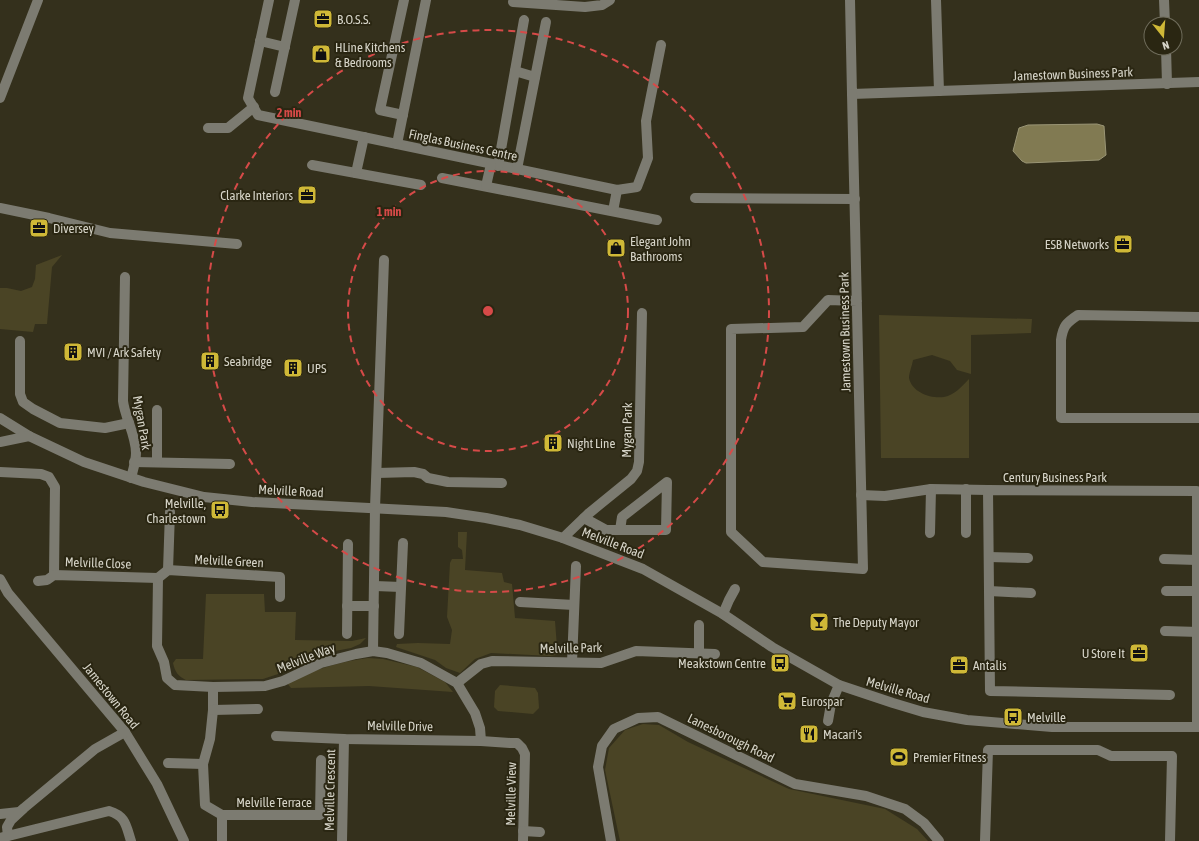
<svg xmlns="http://www.w3.org/2000/svg" width="1199" height="841" font-family="'Asap Condensed',sans-serif">
	<style>
		.green { fill: #4a4425 }
		.water { fill: #817a52; stroke: #9a9575 }
		.lines { fill: none; stroke-linecap: round; stroke-linejoin: round }
		.minor { stroke: #7c7b71; stroke-width: 10 }
		.ring { fill: none; stroke: #d64a48; stroke-width: 2; stroke-dasharray: 7 5 }
		.labels { text-anchor: middle; dominant-baseline: central; stroke-width: 4; stroke-linejoin: round; paint-order: stroke }
		.poi-label { font-size: 13px; fill: #d6d4c8; stroke: #2a2612; text-anchor: start }
		.street-label { font-size: 13px; fill: #d6d4c8; stroke: #2a2612 }
		.centre { fill: #d64a48; stroke: #2a2612; stroke-width: 2 }
		.ring-label { font-size: 12px; text-anchor: middle; font-weight: bold; fill: #d64a48; stroke: #2a2612; stroke-width: 4; stroke-linejoin: round; paint-order: stroke }
	</style>
	<rect width="100%" height="100%" fill="#34301c"/>
	<!-- green -->
	<g class="green">
		<polygon points="62,255 52,267 47,324 35,324 33,332 0,329 0,288 7,288 21,291 32,287 35,279 36,265"/>
		<path d="M879,315L1032,319L1031,333L971,335V374L957,370L950,361L932,355L913,360C912,366 909,373 909,378C912,393 932,399 944,397C955,395 962,386 969,379V458H881Z"/>
		<polygon points="458,532 467,532 465,570 502,573 504,582 512,584 515,618 555,621 557,647 568,649 567,653 550,656 491,653 475,659 460,673 446,668 435,660 396,647 397,644 418,643 450,644 452,630 447,617 450,563 452,559 463,559 462,550 458,547"/>
		<path d="M206,594H264L265,612H296L295,640L352,641L366,638L360,644L351,648L335,651L321,656L300,663L287,671L263,679L186,680C178,676 175,672 173,663L176,659H203Z"/>
		<path d="M368,658L383,659L417,667L445,682L453,692L369,686L291,688L286,682C315,670 337,662 368,658Z"/>
		<polygon points="500,685 535,688 538,693 539,708 533,714 498,711 494,707 495,691"/>
		<polygon points="643,724 659,725 688,742 789,789 885,809 917,829 928,841 620,841 605,770 609,748 625,730"/>
	</g>
	<!-- water -->
	<polygon class="water" points="1097,124 1104,126 1106,155 1099,160 1026,163 1022,161 1013,151 1019,128 1028,125"/>
	<g class="lines">
		<!-- minor -->
		<g class="minor">
			<polyline points="269,0 248,98 258,115 617,190 637,187 648,158 646,121 661,45"/>
			<polyline points="850,0 852,94 1199,82"/>
			<polyline points="936,0 939,91"/>
			<polyline points="1164,0 1165,24"/>
			<polyline points="513,2 585,7 602,5 610,0"/>
			<polyline points="260,41 285,47"/>
			<polyline points="1166,48 1167,84"/>
			<polyline points="515,71 535,77"/>
			<polyline points="275,92 295,0"/>
			<polyline points="852,94 863,569 763,562 731,532 731,329 803,327 828,300 857,301"/>
			<polyline points="0,98 38,0"/>
			<polyline points="403,115 380,110 404,0"/>
			<polyline points="208,128 228,128 254,107"/>
			<polyline points="397,144 426,0"/>
			<polyline points="312,165 421,185"/>
			<polyline points="498,166 524,20"/>
			<polyline points="517,169 546,22"/>
			<polyline points="356,173 364,137"/>
			<polyline points="442,178 657,220"/>
			<polyline points="486,186 491,164"/>
			<polyline points="695,198 855,199"/>
			<polyline points="0,208 49,218 110,233 237,244"/>
			<polyline points="613,211 617,190"/>
			<path d="M125,277L123,401C125,418 136,435 136,453C136,461 133,470 131,478"/>
			<path d="M1199,317L1078,315C1066,323 1063,326 1061,340V418H1199"/>
			<polyline points="20,341 20,394 23,402 33,409 60,423 105,428 129,423"/>
			<polyline points="0,418 29,436 84,462 144,482 204,497 252,502 446,512 486,518 520,525 563,538 643,569 723,614 772,647 839,685 893,703 923,712 967,720 1052,727 1199,727"/>
			<polyline points="0,442 29,436"/>
			<polyline points="134,462 230,464"/>
			<polyline points="157,462 157,410"/>
			<polyline points="0,472 41,474 49,477 55,487 54,575"/>
			<polyline points="377,473 414,472 423,474 428,478 448,482 502,483"/>
			<polyline points="966,489 966,533"/>
			<polyline points="861,495 885,496 931,489 988,490"/>
			<polyline points="584,518 606,530 666,530 667,482 622,517 620,530"/>
			<polyline points="930,533 931,489"/>
			<polyline points="563,538 588,514 631,479 637,471 639,462 642,313"/>
			<polyline points="989,557 1028,558"/>
			<polyline points="1164,559 1197,560"/>
			<polyline points="168,570 170,512"/>
			<polyline points="158,578 157,646 164,662 167,678 175,685 213,687 265,686 283,681 321,663 356,654 373,651 387,653 421,663 457,683 475,713 480,728 481,741"/>
			<polyline points="158,578 168,570 280,577 280,597"/>
			<polyline points="0,579 8,593 125,732 157,784 184,841"/>
			<polyline points="38,581 47,580 54,575 158,578"/>
			<polyline points="375,586 401,587"/>
			<polyline points="989,591 1031,593"/>
			<polyline points="1166,591 1199,591"/>
			<polyline points="520,602 574,605"/>
			<polyline points="347,606 374,606"/>
			<polyline points="723,614 729,600 735,589"/>
			<polyline points="699,625 699,653"/>
			<polyline points="1165,631 1199,632"/>
			<polyline points="347,634 348,544"/>
			<polyline points="399,634 403,543"/>
			<polyline points="373,651 375,508 384,260"/>
			<polyline points="572,662 576,566"/>
			<polyline points="457,683 481,664 492,661 601,663 636,651 715,654"/>
			<polyline points="213,687 213,710 210,739 203,764 205,805 222,815 222,841"/>
			<polyline points="1170,695 990,691 988,490 1197,491 1197,727"/>
			<polyline points="213,710 258,709"/>
			<polyline points="828,721 831,704 839,685"/>
			<polyline points="276,736 344,739 481,741 510,743 517,743 522,748 525,754 523,841"/>
			<polyline points="168,763 203,764"/>
			<polyline points="0,814 19,812"/>
			<polyline points="222,815 320,815 321,760"/>
			<polyline points="523,831 540,832"/>
			<polyline points="8,836 7,827 11,820 24,808 95,749 125,732"/>
			<path d="M0,838L109,811C126,816 126,826 131,841"/>
			<polyline points="342,841 344,739"/>
			<polyline points="611,841 598,767 602,746 614,729 638,718 658,717 795,784 866,796 905,809 924,823 939,841"/>
			<polyline points="985,841 988,750 1098,750 1111,756 1172,756 1170,841"/>
		</g>
	</g>
	<!-- distance rings -->
	<g class="ring">
		<circle cx="488" cy="311" r="140"/>
		<circle cx="488" cy="311" r="281"/>
	</g>
	<!-- icons -->
	<defs>
		<g id="office-square" transform="scale(1)"><rect x="-9" y="-9" width="18" height="18" rx="4" fill="#cfb837" stroke="#2a2612"/><path d="M-6-3h4V-5.5h4V-3h4V5H-6ZM-1-4.5V-3h2v-1.5ZM-6 0V1H6V0Z" fill="#111"/></g>
		<g id="shop-square" transform="scale(1)"><rect x="-9" y="-9" width="18" height="18" rx="4" fill="#cfb837" stroke="#2a2612"/><path d="M-5-2.5h2.3a2.7 3.5 0 0 1 5.4 0H5L5.5 6h-11ZM-1.5-2.5h3a1.5 2.3 0 0 0-3 0Z" fill="#111"/></g>
		<g id="building-square" transform="scale(1)"><rect x="-9" y="-9" width="18" height="18" rx="4" fill="#cfb837" stroke="#2a2612"/><path d="M-4-6H4V6H1V3H-1V6H-4ZM-2.5-4.3h1.7v1.8h-1.7ZM.8-4.3h1.7v1.8H.8ZM-2.5-1h1.7V.8h-1.7ZM.8-1h1.7V.8H.8Z" fill="#111"/></g>
		<g id="bus-square" transform="scale(1)"><rect x="-9" y="-9" width="18" height="18" rx="4" fill="#cfb837" stroke="#2a2612"/><path d="M-5-6H5V4H4V6H2V4H-2V6H-4V4H-5ZM-3.5-4V0h7V-4ZM-3.5 1.2v1.5H-2V1.2ZM2 1.2v1.5H3.5V1.2Z" fill="#111"/></g>
		<g id="bar-square" transform="scale(1)"><rect x="-9" y="-9" width="18" height="18" rx="4" fill="#cfb837" stroke="#2a2612"/><path d="M-6-5H6L.8 .8V4.5H3.5V6h-7V4.5H-.8V.8Z" fill="#111"/></g>
		<g id="supermarket-square" transform="scale(1)"><rect x="-9" y="-9" width="18" height="18" rx="4" fill="#cfb837" stroke="#2a2612"/><path d="M-6-5.5h2.5l.6 2H6L4.5 2H-2.5L-4.4-4H-6ZM-1.5 3.2a1.3 1.3 0 1 0 .1 0ZM3 3.2a1.3 1.3 0 1 0 .1 0Z" fill="#111"/></g>
		<g id="restaurant-square" transform="scale(1)"><rect x="-9" y="-9" width="18" height="18" rx="4" fill="#cfb837" stroke="#2a2612"/><path d="M-5-6h1v4h1v-4h1v4h1v-4h1v5L-1.5 .5V6h-2V.5L-5-1ZM5-6V6H3V1.5H1.5Q1.5-4 5-6Z" fill="#111"/></g>
		<g id="stadium-square" transform="scale(1)"><rect x="-9" y="-9" width="18" height="18" rx="4" fill="#cfb837" stroke="#2a2612"/><path d="M0-5a6.5 5 0 1 0 0 10a6.5 5 0 1 0 0-10ZM-3.5-1.8h7v3.6h-7Z" fill="#111"/></g>
	</defs>
	<g fill-rule="evenodd">
		<use href="#office-square" x="323" y="19"/>
		<use href="#shop-square" x="321" y="54"/>
		<use href="#office-square" x="307" y="195"/>
		<use href="#office-square" x="39" y="228"/>
		<use href="#office-square" x="1123" y="244"/>
		<use href="#shop-square" x="616" y="248"/>
		<use href="#building-square" x="73" y="352"/>
		<use href="#building-square" x="210" y="361"/>
		<use href="#building-square" x="293" y="368"/>
		<use href="#building-square" x="553" y="443"/>
		<use href="#bus-square" x="220" y="510"/>
		<use href="#bar-square" x="819" y="622"/>
		<use href="#office-square" x="1139" y="653"/>
		<use href="#bus-square" x="780" y="663"/>
		<use href="#office-square" x="959" y="665"/>
		<use href="#supermarket-square" x="787" y="701"/>
		<use href="#bus-square" x="1013" y="717"/>
		<use href="#restaurant-square" x="809" y="734"/>
		<use href="#stadium-square" x="899" y="757"/>
	</g>
	<g class="labels">
		<!-- poi labels -->
		<g class="poi-label">
			<text x="337" y="19">B.O.S.S.</text>
			<text x="335" y="47">HLine Kitchens<tspan x="335" dy="15">&amp; Bedrooms</tspan></text>
			<text x="293" y="195" text-anchor="end">Clarke Interiors</text>
			<text x="53" y="228">Diversey</text>
			<text x="630" y="241">Elegant John<tspan x="630" dy="15">Bathrooms</tspan></text>
			<text x="1109" y="244" text-anchor="end">ESB Networks</text>
			<text x="87" y="352">MVI / Ark Safety</text>
			<text x="224" y="361">Seabridge</text>
			<text x="307" y="368">UPS</text>
			<text x="567" y="443">Night Line</text>
			<text x="206" y="503" text-anchor="end">Melville,<tspan x="206" dy="15">Charlestown</tspan></text>
			<text x="833" y="622">The Deputy Mayor</text>
			<text x="1125" y="653" text-anchor="end">U Store It</text>
			<text x="766" y="663" text-anchor="end">Meakstown Centre</text>
			<text x="973" y="665">Antalis</text>
			<text x="801" y="701">Eurospar</text>
			<text x="1027" y="717">Melville</text>
			<text x="823" y="734">Macari's</text>
			<text x="913" y="757">Premier Fitness</text>
		</g>
		<!-- street labels -->
		<g class="street-label">
			<text transform="translate(1073 74) rotate(-2)">Jamestown Business Park</text>
			<text transform="translate(463 145) rotate(12)">Finglas Business Centre</text>
			<text transform="translate(845 332) rotate(-91)">Jamestown Business Park</text>
			<text transform="translate(142 423) rotate(80)">Mygan Park</text>
			<text transform="translate(627 430) rotate(-89)">Mygan Park</text>
			<text x="1055" y="477">Century Business Park</text>
			<text transform="translate(291 491) rotate(3)">Melville Road</text>
			<text transform="translate(613 543) rotate(21)">Melville Road</text>
			<text transform="translate(229 561) rotate(3)">Melville Green</text>
			<text transform="translate(98 563) rotate(2)">Melville Close</text>
			<text transform="translate(571 648) rotate(-1)">Melville Park</text>
			<text transform="translate(306 658) rotate(-21)">Melville Way</text>
			<text transform="translate(898 690) rotate(16)">Melville Road</text>
			<text transform="translate(111 696) rotate(51)">Jamestown Road</text>
			<text transform="translate(400 726) rotate(1)">Melville Drive</text>
			<text transform="translate(731 738) rotate(26)">Lanesborough Road</text>
			<text transform="translate(330 790) rotate(-89)">Melville Crescent</text>
			<text transform="translate(511 794) rotate(-89)">Melville View</text>
			<text x="274" y="802">Melville Terrace</text>
		</g>
	</g>
	<circle cx="488" cy="311" r="6" class="centre"/>
	<g class="ring-label">
		<text x="289" y="117">2 min</text>
		<text x="389" y="216">1 min</text>
	</g>
	<!-- north arrow -->
	<g transform="translate(1163 36) rotate(163)"><circle r="19" fill="#2a2612" stroke="#6f6c5b"/>
	<path d="M0-3L7 15L0 10L-7 15Z" fill="#cfb837"/>
	<text y="-6" font-size="11" font-weight="bold" text-anchor="middle" fill="#d6d4c8">N</text>
	</g>
</svg>
